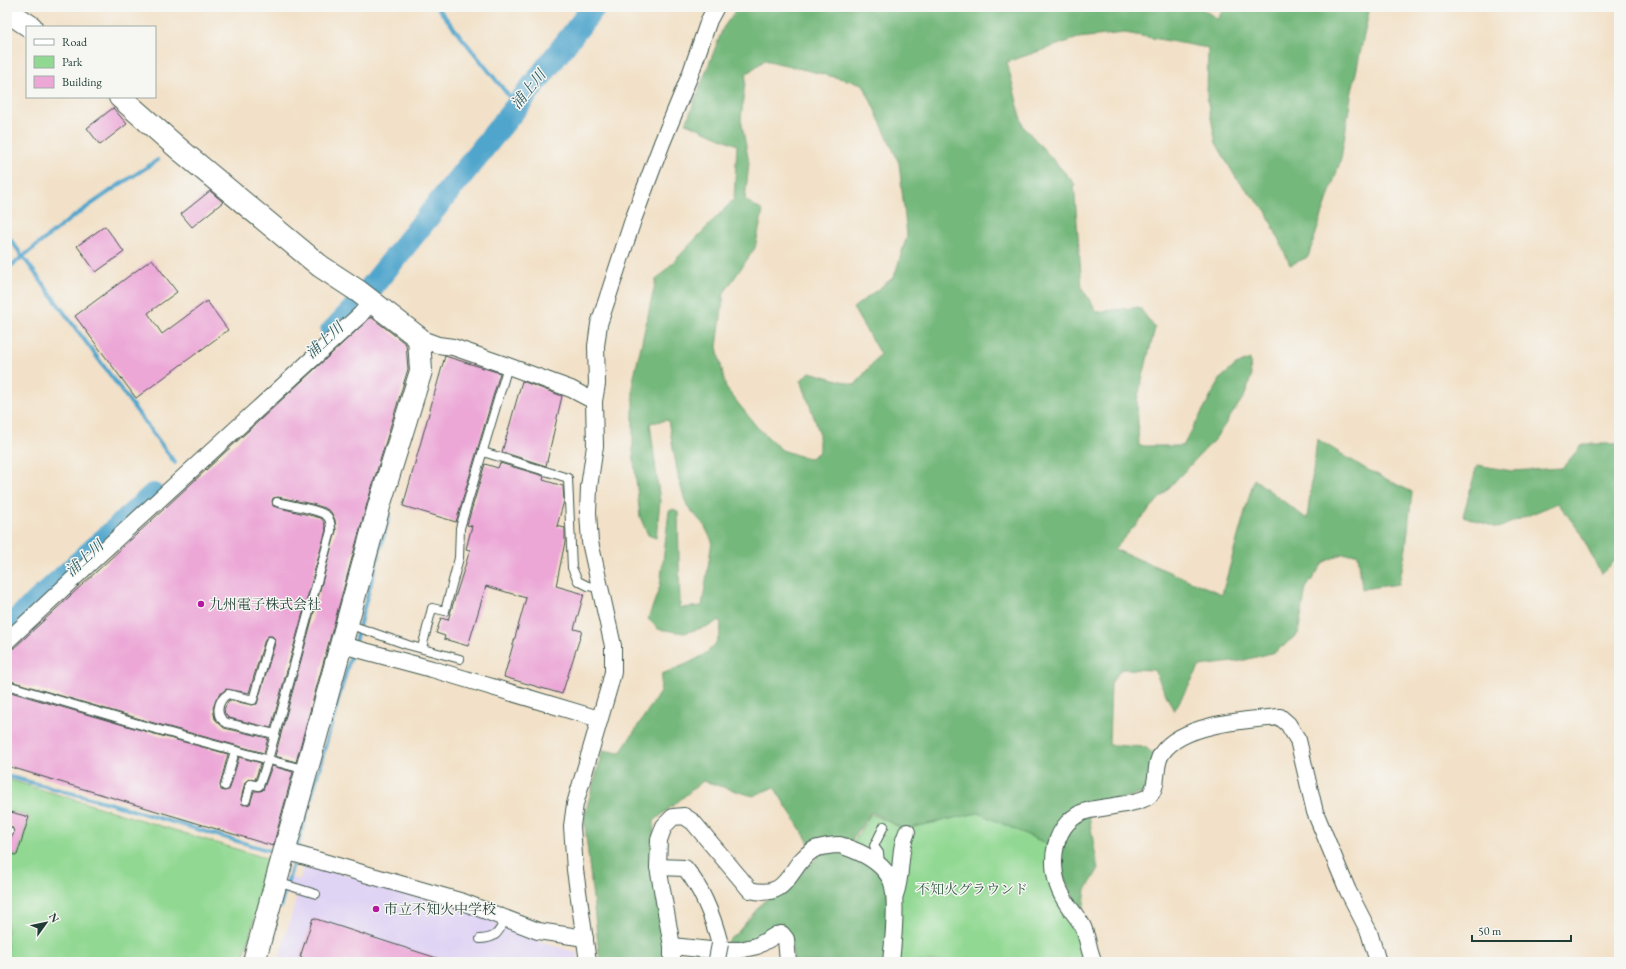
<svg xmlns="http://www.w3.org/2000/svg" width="1626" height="969" font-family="'EB Garamond','Noto Serif JP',serif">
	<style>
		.built { fill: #e0d4f4 }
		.green { fill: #91d892; stroke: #588a63 }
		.forest { fill: #74b87c; stroke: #4a7a58; fill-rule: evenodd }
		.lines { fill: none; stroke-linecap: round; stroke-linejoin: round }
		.stream { stroke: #50a5cc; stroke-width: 4 }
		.river { stroke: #50a5cc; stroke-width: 24 }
		.building { fill: #eca7d7 }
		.lane-casing { stroke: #3f564a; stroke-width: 10 }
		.street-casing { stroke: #3f564a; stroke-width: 18 }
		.secondary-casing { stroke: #3f564a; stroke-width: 24 }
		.lane { stroke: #fff; stroke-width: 8 }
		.street { stroke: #fff; stroke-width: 16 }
		.secondary { stroke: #fff; stroke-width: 22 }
		.street-bridge-casing { stroke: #3f564a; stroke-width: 18; stroke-linecap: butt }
		.street-bridge { stroke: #fff; stroke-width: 16 }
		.poi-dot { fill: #b5179e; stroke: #f6f6f2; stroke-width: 1.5 }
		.labels { text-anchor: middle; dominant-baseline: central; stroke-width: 3; stroke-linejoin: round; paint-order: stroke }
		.poi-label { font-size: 14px; fill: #1f3d34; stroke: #f6f6f2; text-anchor: start }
		.park-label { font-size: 14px; fill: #365c47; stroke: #f6f6f2 }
		.water-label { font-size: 15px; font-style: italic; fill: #2e5c62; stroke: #f6f6f2 }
	</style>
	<rect width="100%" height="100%" fill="#f6f6f2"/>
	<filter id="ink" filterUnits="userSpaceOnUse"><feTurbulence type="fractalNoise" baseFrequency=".025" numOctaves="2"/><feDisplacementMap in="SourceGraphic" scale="8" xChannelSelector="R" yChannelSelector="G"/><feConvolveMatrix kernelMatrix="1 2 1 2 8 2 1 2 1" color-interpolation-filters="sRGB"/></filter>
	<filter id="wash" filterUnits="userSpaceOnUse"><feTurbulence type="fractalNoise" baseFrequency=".012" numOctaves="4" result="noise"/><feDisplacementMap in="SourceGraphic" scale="16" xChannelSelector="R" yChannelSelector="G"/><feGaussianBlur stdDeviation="0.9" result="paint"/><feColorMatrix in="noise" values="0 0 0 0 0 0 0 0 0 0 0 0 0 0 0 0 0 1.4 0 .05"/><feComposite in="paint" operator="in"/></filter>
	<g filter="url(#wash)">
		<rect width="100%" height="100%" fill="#f2e1c8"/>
		<!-- built -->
		<polygon class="built" points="303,866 340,873 429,899 488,918 528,937 577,953 579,962 278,962 297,896 281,892 286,876 300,880"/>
		<!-- green -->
		<g class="green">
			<polygon points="7,779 272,860 242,962 7,962 7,854 17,855 29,817 7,811"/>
			<polygon points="978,812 1050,845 1089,962 897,962 852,844 871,814 904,829"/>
		</g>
		<!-- forest -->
		<g class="forest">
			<path d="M738,7H1199L1218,19L1224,7H1370L1351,96L1341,159L1308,257L1290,265L1266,211L1236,178L1216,143L1207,98L1208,48L1125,33L1078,38L1007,62L1023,126L1074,183L1082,288L1097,312L1139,307L1155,328L1137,400L1139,446H1183L1221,378L1236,365L1250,359L1251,377L1245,395L1215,439L1176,480L1114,549L1222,594L1254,479L1307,519L1317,439L1366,469L1412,492L1406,548L1399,584L1362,589L1358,554H1342L1324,562L1306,588L1298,634L1275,652L1241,661L1200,666L1174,711L1154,670L1121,669L1111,683L1109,745L1145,747L1154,754L1144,793L1089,807L1090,822L1098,870L1086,890L1082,918L1050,845L978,813L904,829L871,812L852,840L849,851L862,855L886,881L888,904L885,962H794L788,931L748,945L726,942L738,932L763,902L780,892L818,857L774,787L753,796L703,781L654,821L652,871L669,961L660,962H600L584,817L603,750L620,753L660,692L662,674C685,664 727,653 720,620L709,626L684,633L658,629L648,619L660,586L669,511L674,509L678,512L680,608L702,606L712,541L704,525L687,506L679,481L668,420L650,423L660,502L656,538L648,535L640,517L633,451V381L656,280L734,199L737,145L686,123L723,28ZM765,60L863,84L899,163L907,236L894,277L853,308L880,354L855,385L810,372L801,380L819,432V452L809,459L782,450L757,427L726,388L717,347L724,293L755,248L763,211L745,200L749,163L741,119L746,74Z"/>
			<polygon points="1583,444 1619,444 1619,557 1601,574 1580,532 1558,503 1498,528 1463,516 1477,465 1512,471 1562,468"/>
		</g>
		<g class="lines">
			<!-- stream -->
			<g class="stream">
				<polyline points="437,7 517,106"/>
				<polyline points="7,235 175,463"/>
				<polyline points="7,269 70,219 119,185 158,160"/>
				<polyline points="7,613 13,623"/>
				<polyline points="354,645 389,516"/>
				<polyline points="7,776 105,802 271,851"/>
				<polyline points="296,851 352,651"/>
				<polyline points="280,908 295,857"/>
			</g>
			<!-- river -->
			<g class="river">
				<polyline points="332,332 353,310 517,106 594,7"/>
				<polyline points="7,629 153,495"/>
			</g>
		</g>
		<g id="blocks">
			<!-- building -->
			<g class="building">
				<polygon points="113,108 127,124 100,145 87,128"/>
				<polygon points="210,191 223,202 192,227 181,214"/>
				<polygon points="105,226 124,252 96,272 77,246"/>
				<polygon points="152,259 177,292 148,313 162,334 207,301 228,330 136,398 75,316"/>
				<polygon points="371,317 406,344 408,369 368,500 296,762 275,756 336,531 335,520 331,512 325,508 312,504 278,497 273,498 272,501 273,506 276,507 321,518 324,522 326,530 271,728 229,718 225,714 224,709 229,700 252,705 257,704 275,643 275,639 272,636 268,636 265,639 249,693 226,689 217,697 213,708 215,719 224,728 268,738 264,753 154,723 7,680 8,650 14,648"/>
				<polygon points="445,356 500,373 456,522 403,506"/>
				<polygon points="522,381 562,396 546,466 502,452"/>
				<polygon points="500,463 544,476 543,480 563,486 564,501 557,526 565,528 565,542 556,586 584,594 574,629 582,631 562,694 504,677 526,598 486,586 468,646 444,639 445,636 436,633 441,618 448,620 470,550 466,549 472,526 467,525 485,464 498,468"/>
				<polygon points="7,691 151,733 228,754 220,785 221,790 224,791 229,790 230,788 239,757 261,763 255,780 249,779 245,782 241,799 242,804 244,805 250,804 254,791 260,791 263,790 272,766 293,772 273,846 7,766"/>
				<polygon points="7,811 29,817 17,855 7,854 7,838 12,837 14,832 12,827 7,826"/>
				<polygon points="313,918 443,960 442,962 315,962 300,957"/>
			</g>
		</g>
	</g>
	<g filter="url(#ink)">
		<use href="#blocks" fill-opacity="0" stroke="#3f564a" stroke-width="1"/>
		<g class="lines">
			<!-- lane casing -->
			<g class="lane-casing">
				<g id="lane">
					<polyline points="483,452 568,478 572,568 578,581 588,586 599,588"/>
					<polyline points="348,624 408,645 460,659"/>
					<path d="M270,641L253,700L228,694C217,701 214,717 227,723L275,734"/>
					<polyline points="422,648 432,608 445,611 459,558 460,528 508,366"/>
					<polyline points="7,685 152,728 306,770"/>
					<polyline points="225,786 235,751"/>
					<path d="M246,800L250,784L259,786L268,760L331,531C331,526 331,520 327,516C319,509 288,505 277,502"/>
					<polyline points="7,832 9,832"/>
					<polyline points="880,864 879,853 874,846 884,826"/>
					<polyline points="277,882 316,894"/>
					<path d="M480,939C497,938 498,933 506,918"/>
				</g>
			</g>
			<!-- street casing -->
			<g class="street-casing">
				<g id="street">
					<polyline points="419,338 438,345 453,347 508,366 571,389 594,401"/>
					<polyline points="7,641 89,564 360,315 371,302"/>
					<polyline points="342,645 432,669 599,719"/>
					<polyline points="285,851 463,902 538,931 585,938"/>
					<path d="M658,867L685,868C703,890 713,917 720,944"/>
					<path d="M895,895C903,875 898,851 907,832"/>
					<polyline points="672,946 710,950 740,950 757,946 776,935 782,934 786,939 788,962"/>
					<polyline points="588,962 575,870 572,826 575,804 610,684 613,672 613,646 590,542 588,513 589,487 595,446 594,401 597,384 596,346 599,324 633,220 662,143 690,75 709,20 716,7"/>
					<path d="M672,962V946L658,867L659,840L664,826L673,817L684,816L693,822L750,890C791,900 787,866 813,850C818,847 833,845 840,845C843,846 848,848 851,849C867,855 883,864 891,880C898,896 893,944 891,962"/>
					<path d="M1094,962C1088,950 1088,936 1082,925C1076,915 1068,907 1063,897C1046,867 1052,819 1090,810C1104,807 1139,804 1149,796C1160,785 1153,765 1162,753C1182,723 1248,720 1280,717L1288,724L1298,740L1315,812L1348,891L1369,932L1378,962"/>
				</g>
			</g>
			<!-- secondary casing -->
			<g class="secondary-casing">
				<g id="secondary">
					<polyline points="7,11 31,27"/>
					<polyline points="120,97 179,149 320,266 358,291 419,338 421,371 380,503 254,962"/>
				</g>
			</g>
			<!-- lane -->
			<use href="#lane" class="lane"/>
			<!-- street -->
			<use href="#street" class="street"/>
			<!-- secondary -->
			<use href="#secondary" class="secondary"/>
			<!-- street-bridge casing -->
			<g class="street-bridge-casing">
				<polyline id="street-bridge" points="717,959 720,944"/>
			</g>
			<!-- street-bridge -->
			<use href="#street-bridge" class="street-bridge"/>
		</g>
	</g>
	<!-- markers -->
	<g class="poi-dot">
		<circle cx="201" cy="604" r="4"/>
		<circle cx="376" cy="909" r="4"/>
	</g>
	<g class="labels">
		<!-- poi labels -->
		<g class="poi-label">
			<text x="209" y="604">九州電子株式会社</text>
			<text x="384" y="909">市立不知火中学校</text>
		</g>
		<!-- park labels -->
		<g class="park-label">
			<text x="972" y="889">不知火グラウンド</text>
		</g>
		<!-- water labels -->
		<g class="water-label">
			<text transform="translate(528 89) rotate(-51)">浦上川</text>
			<text transform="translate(324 340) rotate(-43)">浦上川</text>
			<text transform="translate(84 558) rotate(-42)">浦上川</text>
		</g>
	</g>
	<!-- margin -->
	<rect width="1626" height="969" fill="none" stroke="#f6f6f2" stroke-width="24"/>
	<!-- legend -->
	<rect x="26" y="26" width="130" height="72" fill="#f6f6f2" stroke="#a0aca6"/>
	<rect x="34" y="39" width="20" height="6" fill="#ffffff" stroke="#a0aca6"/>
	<text x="62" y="46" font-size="12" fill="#1f3d34">Road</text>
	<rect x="34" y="56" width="20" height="12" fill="#91d892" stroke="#a0aca6"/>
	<text x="62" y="66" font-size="12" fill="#1f3d34">Park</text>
	<rect x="34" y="76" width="20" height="12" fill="#eca7d7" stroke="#a0aca6"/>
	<text x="62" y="86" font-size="12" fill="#1f3d34">Building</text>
	<!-- north arrow -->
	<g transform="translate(46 923) rotate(57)" stroke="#f6f6f2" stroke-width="3" paint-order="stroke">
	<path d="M0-3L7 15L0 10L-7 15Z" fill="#1f3d34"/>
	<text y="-6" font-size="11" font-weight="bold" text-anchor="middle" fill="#1f3d34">N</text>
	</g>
	<!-- scale -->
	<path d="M1472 935v6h99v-6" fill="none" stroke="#1f3d34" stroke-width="2"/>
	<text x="1478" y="935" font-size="12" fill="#1f3d34" stroke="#f6f6f2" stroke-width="3" paint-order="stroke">50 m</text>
</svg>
